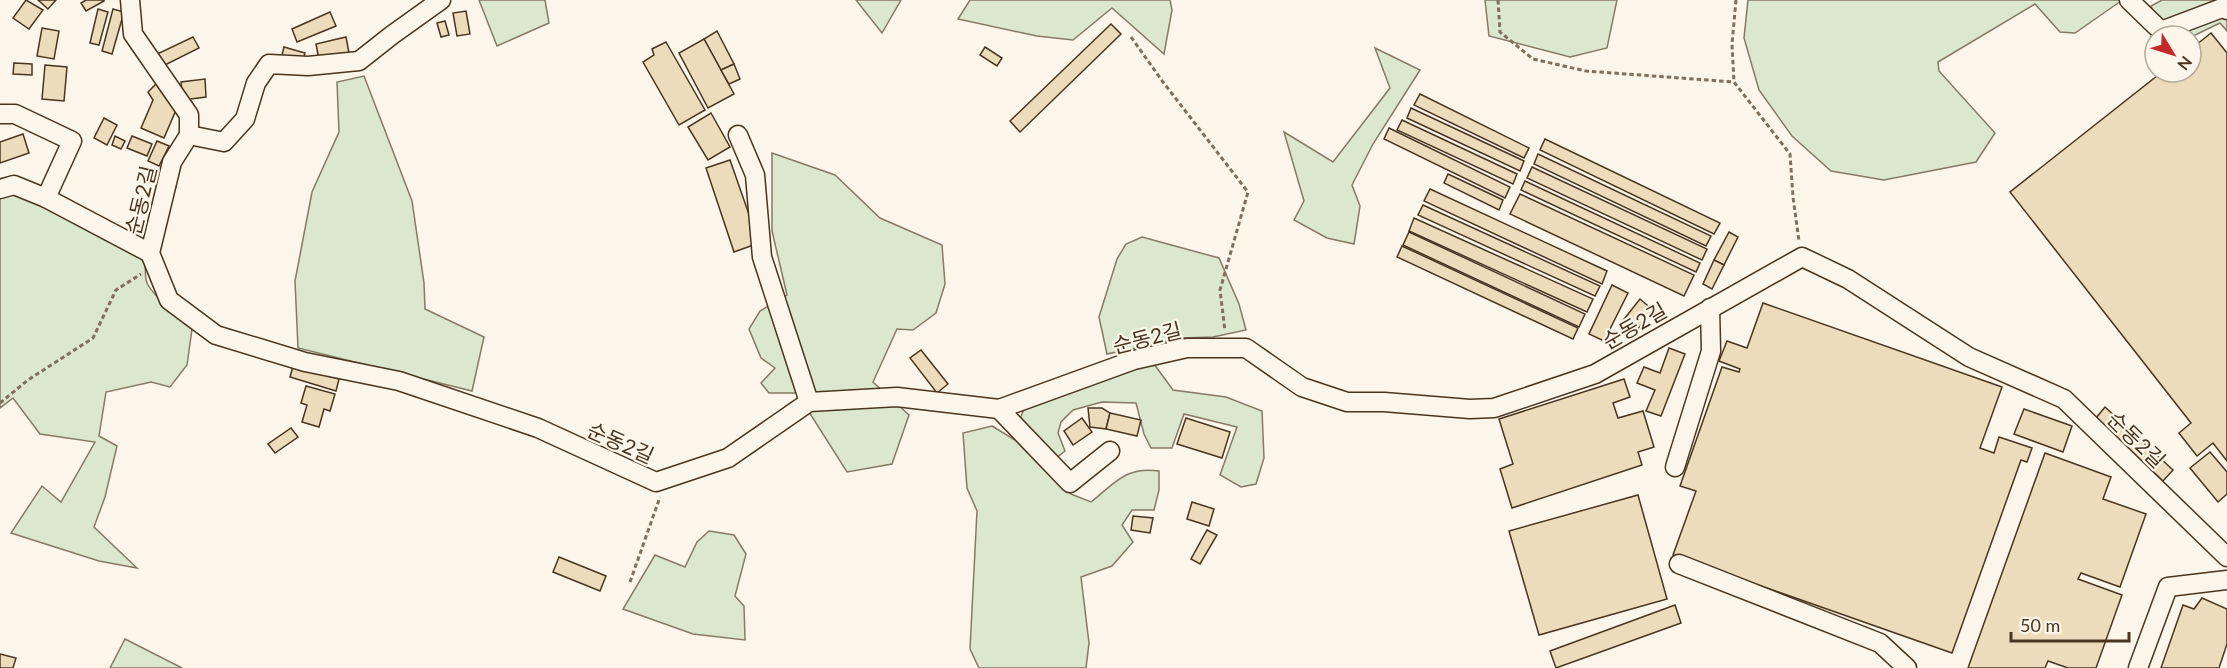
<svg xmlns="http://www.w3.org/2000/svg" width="2227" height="668" font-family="Lato,'Noto Sans KR',sans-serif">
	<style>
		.green { fill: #dce7d0; stroke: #887966; stroke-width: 1.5 }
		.building { fill: #ecdcbc; stroke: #4a3520; stroke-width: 1.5 }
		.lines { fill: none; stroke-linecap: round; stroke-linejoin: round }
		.minor-casing { stroke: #4a3520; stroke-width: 21 }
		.path { stroke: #7f6f5c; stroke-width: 3; stroke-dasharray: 4.5 3; stroke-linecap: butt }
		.minor { stroke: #fbf6e9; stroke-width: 18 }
		.labels { text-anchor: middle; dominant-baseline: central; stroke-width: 4.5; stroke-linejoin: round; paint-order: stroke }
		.street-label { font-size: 21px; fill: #4a3520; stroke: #fbf6e9 }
	</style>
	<rect width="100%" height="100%" fill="#fbf6e9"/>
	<!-- green -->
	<g class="green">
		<polygon points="479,0 545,0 549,23 497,46"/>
		<polygon points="856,0 901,0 882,33"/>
		<polygon points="970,0 1170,0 1172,10 1164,54 1112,8 1073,40 1037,36 958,19"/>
		<polygon points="1485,0 1617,0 1607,48 1570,57 1489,36"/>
		<polygon points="1748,0 2120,0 2121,1 2075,33 2060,32 2035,4 1938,62 1939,71 1995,133 1976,162 1884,180 1831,171 1792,136 1759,90 1744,38"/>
		<polygon points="2162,0 2227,0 2227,31 2220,23 2191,37 2162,36 2151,6"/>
		<polygon points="1375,48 1420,70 1373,144 1352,185 1360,206 1354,244 1327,238 1294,220 1304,201 1284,132 1333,162 1390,88"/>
		<polygon points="364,76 412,201 424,283 425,309 484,337 472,391 298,348 295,281 312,192 339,132 337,82"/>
		<polygon points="772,153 835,175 880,218 942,245 945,284 936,313 913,330 897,329 873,382 909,415 892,464 847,472 797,393 769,393 761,383 775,368 761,358 749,329 760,311 787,295 772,231"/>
		<path d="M24,192L139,254C150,267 142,274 148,285C155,298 180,318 192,329L187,365L170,387L151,382L106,392L99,436L117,446L105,497L94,527L137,568L99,561L11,533L42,486L61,502L95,442L40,434L13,398L0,408V197Z"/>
		<polygon points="1142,237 1219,258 1239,304 1246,330 1213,337 1182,338 1107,354 1099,317 1117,259 1126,244"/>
		<polygon points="1154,364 1173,390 1226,397 1262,411 1264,458 1256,484 1241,487 1220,475 1237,427 1184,414 1172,448 1151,448 1144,434 1136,403 1102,402 1073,410 1061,422 1058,433 1065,451 1056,458 1020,419 1024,409 1120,372"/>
		<path d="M992,426L1023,445L1071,494L1091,502C1115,483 1126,466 1159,471V490L1154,510H1132L1122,525L1133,542L1112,566L1081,577L1089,643L1086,668H979L970,649L977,511L967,488L963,433Z"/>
		<polygon points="709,531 734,535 746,554 735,596 744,606 745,640 693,634 623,609 655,555 685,567 697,542"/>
		<polygon points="125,639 182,668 110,668"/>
	</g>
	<!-- building -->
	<g class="building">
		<polygon points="26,0 43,10 29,29 13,18"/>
		<polygon points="38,0 56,0 48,9"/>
		<polygon points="86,0 104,0 104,1 86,11 81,3"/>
		<polygon points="98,9 108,12 99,45 90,43"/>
		<polygon points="113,9 124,12 112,54 102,51"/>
		<polygon points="466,11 470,34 457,36 453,13"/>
		<polygon points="330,12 336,26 297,42 292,29"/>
		<polygon points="445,21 449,35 441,37 437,23"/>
		<polygon points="1111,24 1121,34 1020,132 1010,121"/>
		<polygon points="42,28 59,31 54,59 37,56"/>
		<polygon points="717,31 734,64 721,70 704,39"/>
		<polygon points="2211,33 2227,53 2227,461 2213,443 2197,456 2179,433 2191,423 2010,192 2162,72 2191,72 2191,49"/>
		<polygon points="193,37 199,48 161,67 155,55"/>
		<polygon points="346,37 349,53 319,60 316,44"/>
		<polygon points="704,39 734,94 708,108 679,53"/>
		<polygon points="666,42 705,110 679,125 643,62 654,55 652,49"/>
		<polygon points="284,47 305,53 303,60 282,55"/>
		<polygon points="985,47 1002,58 997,66 980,55"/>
		<polygon points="14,63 32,64 32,75 13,74"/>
		<polygon points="734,64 740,79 729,84 721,70"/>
		<polygon points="45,65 67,67 64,101 42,99"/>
		<polygon points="205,79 206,97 183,100 181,82"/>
		<polygon points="156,84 176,110 164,138 141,128 153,100 148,92"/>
		<polygon points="1420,94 1529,148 1524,158 1414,105"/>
		<polygon points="1411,108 1524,161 1520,171 1407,118"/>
		<polygon points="711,113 730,147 708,160 688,127"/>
		<polygon points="104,118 117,125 107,145 94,138"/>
		<polygon points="1402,120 1517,174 1513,184 1397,130"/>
		<polygon points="1389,128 1510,187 1505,198 1384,139"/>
		<polygon points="23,134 29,153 0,163 0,142"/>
		<polygon points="115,136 125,141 121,149 112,145"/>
		<polygon points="132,136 152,144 147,156 127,148"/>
		<polygon points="1545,139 1720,223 1714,234 1540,150"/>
		<polygon points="157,141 169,146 159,166 148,161"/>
		<polygon points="1538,154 1711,236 1706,246 1534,164"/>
		<polygon points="730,160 759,243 734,252 706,168"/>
		<polygon points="1532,167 1707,249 1702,260 1527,178"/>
		<polygon points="1448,174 1503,200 1499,210 1444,183"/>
		<polygon points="1525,181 1700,263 1696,272 1521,190"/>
		<polygon points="1430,189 1607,271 1602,284 1424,201"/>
		<polygon points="1520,194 1694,275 1684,296 1510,214"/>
		<polygon points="1423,205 1600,286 1595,296 1418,215"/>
		<polygon points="1414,218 1593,299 1587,312 1409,231"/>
		<polygon points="1409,232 1585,314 1579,327 1403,245"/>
		<polygon points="1729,232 1738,237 1724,265 1714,260"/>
		<polygon points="1402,246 1578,328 1573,339 1397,257"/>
		<polygon points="1714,260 1724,265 1712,289 1703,284"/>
		<polygon points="1612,285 1628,293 1604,341 1589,334"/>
		<polygon points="1640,299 1653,310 1634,334 1621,323"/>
		<polygon points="1763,303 2002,387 1980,448 1994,453 1999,437 2032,448 2027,462 2021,460 1952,653 1673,555 1696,491 1680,486 1722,367 1739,372 1740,369 1719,361 1727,341 1747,348"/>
		<polygon points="1669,348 1685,354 1661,416 1646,411 1655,390 1637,383 1644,367 1660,373"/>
		<polygon points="921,350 948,384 937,393 910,358"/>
		<polygon points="293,366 339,379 336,391 290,377"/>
		<polygon points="1624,379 1630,397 1613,403 1618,418 1643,411 1654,447 1638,452 1642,465 1512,508 1500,469 1513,464 1499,419"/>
		<polygon points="306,386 335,394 330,411 324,409 319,427 302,422 307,405 301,403"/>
		<polygon points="2105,407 2173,470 2163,481 2096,418"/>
		<polygon points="1088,408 1102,408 1110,413 1106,429 1090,427"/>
		<polygon points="2024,409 2072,426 2063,452 2014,434"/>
		<polygon points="1110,413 1141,420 1137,436 1106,429"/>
		<polygon points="1082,418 1092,432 1073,445 1064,431"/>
		<polygon points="1186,418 1230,432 1222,458 1177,444"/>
		<polygon points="291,428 298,437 275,453 268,444"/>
		<polygon points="2210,452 2227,472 2227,494 2218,502 2190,468"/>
		<polygon points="2045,453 2111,477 2103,499 2146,514 2120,587 2081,573 2078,579 2122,595 2096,668 2068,668 2048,661 2045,668 1968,668"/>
		<polygon points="1638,495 1667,599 1539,635 1509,531"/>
		<polygon points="1192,502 1214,509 1209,526 1187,519"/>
		<polygon points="1133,516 1153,518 1150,533 1131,530"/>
		<polygon points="1207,530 1217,535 1200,564 1191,559"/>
		<polygon points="559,557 606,576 600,591 553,572"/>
		<polygon points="2202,598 2227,609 2227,644 2219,668 2161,668 2183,605 2194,609"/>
		<polygon points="1675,605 1681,623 1556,668 1550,651"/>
		<polygon points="0,654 16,658 13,668 0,668"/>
	</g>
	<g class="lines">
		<!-- minor casing -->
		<g class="minor-casing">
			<g id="minor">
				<polyline points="130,0 133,34 189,115 189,135 172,162 150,253 169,300 216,335 305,362 399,381 538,428 656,482 728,458 809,402 897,397 999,409 1134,360 1187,348 1246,348 1302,387 1347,402 1384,402 1470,409 1494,408 1595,374 1802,257 1848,279 1969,357 2064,399 2227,557"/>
				<polyline points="2129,0 2161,31 2222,8 2227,10"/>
				<polyline points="0,114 15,114 72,141 46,198"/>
				<polyline points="189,135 224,142 245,119 256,83 269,64 308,66 359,61 392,35 441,0"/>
				<polyline points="738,135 755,175 762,257 809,402"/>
				<polyline points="0,189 14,185 46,198 150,253"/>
				<polyline points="999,409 1070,483 1110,451"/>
				<polyline points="1675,467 1711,351 1710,308"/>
				<polyline points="1679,564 1880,643 1907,668"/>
				<polyline points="2138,668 2168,587 2227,580"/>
			</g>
		</g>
		<!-- path -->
		<g class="path">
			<polyline points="1498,0 1500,32 1533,59 1586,71 1734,82"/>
			<polyline points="1736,0 1732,44 1734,82 1790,154 1793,197 1799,241"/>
			<polyline points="1131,37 1163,82 1248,192 1220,290 1225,331"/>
			<polyline points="0,403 28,380 93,338 116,290 141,274"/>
			<polyline points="630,582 660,497"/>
		</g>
		<!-- minor -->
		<use href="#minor" class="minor"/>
	</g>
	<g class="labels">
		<!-- street labels -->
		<g class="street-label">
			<text transform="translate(140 200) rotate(-76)">순동2길</text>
			<text transform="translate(1634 325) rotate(-30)">순동2길</text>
			<text transform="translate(1147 337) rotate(-14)">순동2길</text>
			<text transform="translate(2137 439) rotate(44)">순동2길</text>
			<text transform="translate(621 442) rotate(24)">순동2길</text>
		</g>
	</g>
	<!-- north arrow -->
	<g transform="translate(2173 54) rotate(128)"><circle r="28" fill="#fbf6e9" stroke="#b4a999" stroke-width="1.5"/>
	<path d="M0-4.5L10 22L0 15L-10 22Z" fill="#c62828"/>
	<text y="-9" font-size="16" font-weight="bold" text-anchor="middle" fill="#4a3520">N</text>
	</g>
	<!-- scale -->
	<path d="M2011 632v9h118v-9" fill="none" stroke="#4a3520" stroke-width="3"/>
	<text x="2020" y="632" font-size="18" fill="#4a3520" stroke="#fbf6e9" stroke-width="4.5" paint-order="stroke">50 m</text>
</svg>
